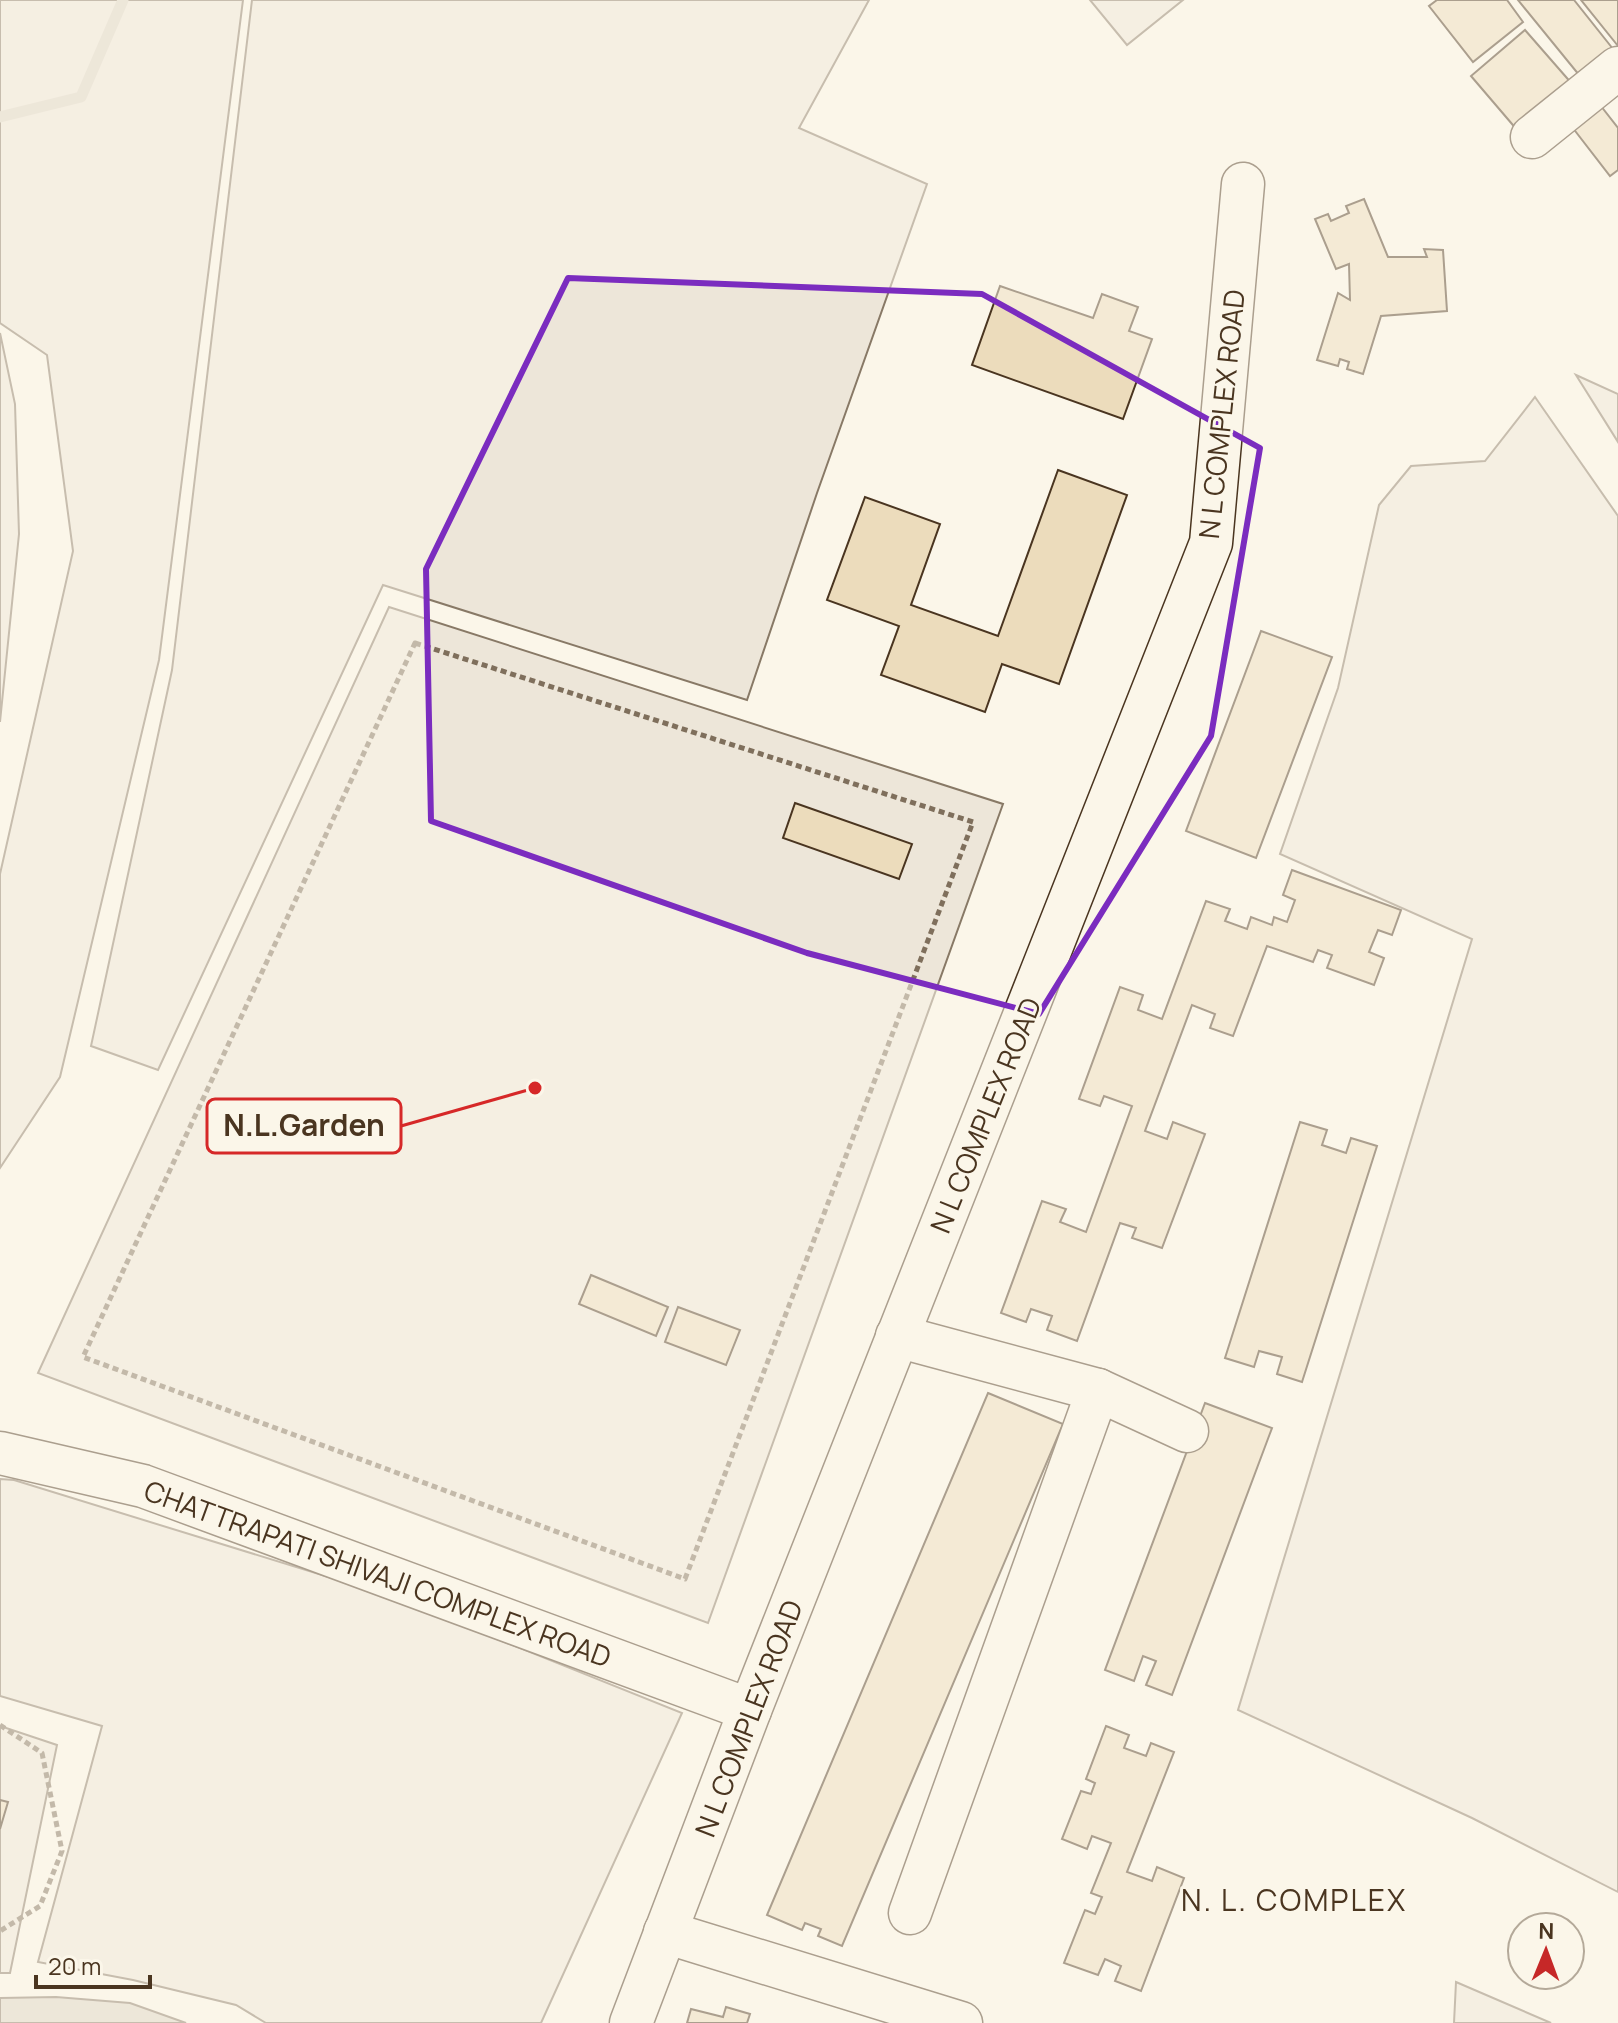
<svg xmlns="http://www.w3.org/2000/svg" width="1618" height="2023" font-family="Manrope,sans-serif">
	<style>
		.green { fill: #ede6d9; stroke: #887966; stroke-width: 2 }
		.water { fill: #dcd4c6; stroke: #887966; stroke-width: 2 }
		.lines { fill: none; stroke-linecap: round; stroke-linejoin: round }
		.stream { stroke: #dcd4c6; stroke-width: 11 }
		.building { fill: #ecdcbc; stroke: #4a3520; stroke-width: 2 }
		.minor-casing { stroke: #4a3520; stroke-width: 45 }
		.path { stroke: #7f6f5c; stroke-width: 5; stroke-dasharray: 6 4; stroke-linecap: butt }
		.minor { stroke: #fbf6e9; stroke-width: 42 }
		.marked { fill: none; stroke: #7b2cbf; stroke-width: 6; stroke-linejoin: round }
		.labels { text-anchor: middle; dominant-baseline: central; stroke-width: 6; stroke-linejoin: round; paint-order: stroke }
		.street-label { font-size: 28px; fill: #4a3520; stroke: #fbf6e9 }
		.neighbourhood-label { font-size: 30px; letter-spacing: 2px; fill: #4a3520; stroke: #fbf6e9 }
		.leader { fill: none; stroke: #d62828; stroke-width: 3 }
		.callout-dot { fill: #d62828; stroke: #fbf6e9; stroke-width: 3 }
		.callout { fill: #fbf6e9; stroke: #d62828; stroke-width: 3 }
		.callout-label { font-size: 30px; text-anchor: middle; font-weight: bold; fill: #4a3520 }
	</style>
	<rect width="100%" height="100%" fill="#fbf6e9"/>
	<!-- green -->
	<g class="green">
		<polygon points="0,0 243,0 159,660 60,1077 0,1168 0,874 73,551 47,355 0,323"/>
		<polygon points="252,0 869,0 799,128 927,184 817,493 747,700 383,585 158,1070 91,1046 172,670"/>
		<polygon points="1090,0 1183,0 1127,45"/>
		<polygon points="0,333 15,404 19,534 0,722"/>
		<polygon points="1576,375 1618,394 1618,442"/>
		<polygon points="1535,397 1618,516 1618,1892 1472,1818 1238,1710 1472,939 1280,854 1338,688 1379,505 1411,466 1485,461"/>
		<polygon points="389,607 1003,804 708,1623 38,1373"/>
		<polygon points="0,1479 14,1480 390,1596 682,1713 541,2023 266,2023 236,2005 133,1980 38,1962 102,1726 0,1696"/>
		<polygon points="0,1726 57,1745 10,1973 0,1973"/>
		<polygon points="1456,1982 1551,2023 1454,2023"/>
	</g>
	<!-- water -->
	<polygon class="water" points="56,1997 130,2003 186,2023 0,2023 0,1998"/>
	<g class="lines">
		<!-- stream -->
		<polyline class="stream" points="0,117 81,97 123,0"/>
	</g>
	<!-- building -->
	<g class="building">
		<polygon points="1437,0 1507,0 1523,22 1473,62 1429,6"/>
		<polygon points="1518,0 1574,0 1617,54 1584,81"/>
		<polygon points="1581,0 1618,0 1618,46"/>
		<polygon points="1525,30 1573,85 1518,131 1471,76"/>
		<polygon points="1597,101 1618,128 1618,170 1610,176 1569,123"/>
		<polygon points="1364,199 1388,257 1427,257 1424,249 1443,250 1447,311 1381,316 1363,374 1347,369 1349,362 1340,359 1338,366 1317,360 1338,293 1350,300 1349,264 1336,269 1315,219 1328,214 1331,221 1349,213 1346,206"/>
		<polygon points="1000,286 1093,318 1102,294 1138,307 1129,331 1152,339 1123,419 972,365"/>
		<polygon points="1058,470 1127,495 1059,684 1002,664 985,712 881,675 899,626 827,600 865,497 940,524 911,605 998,636"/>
		<polygon points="1261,631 1332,657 1256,858 1186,831"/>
		<polygon points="795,803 912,844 899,879 783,838"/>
		<polygon points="1292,870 1401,910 1392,935 1378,930 1369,952 1384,958 1374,985 1327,968 1332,955 1318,950 1313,962 1267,946 1233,1036 1210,1028 1215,1014 1192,1005 1145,1131 1167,1139 1173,1122 1205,1134 1162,1248 1132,1238 1136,1228 1120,1223 1077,1341 1047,1330 1052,1316 1031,1309 1026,1322 1001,1313 1042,1201 1066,1209 1060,1222 1086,1232 1132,1106 1104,1096 1100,1106 1079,1099 1120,987 1143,995 1138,1010 1162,1019 1206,901 1230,909 1225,921 1247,929 1251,917 1272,925 1274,917 1287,922 1295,900 1283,895"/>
		<polygon points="1300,1122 1327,1130 1322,1145 1346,1153 1351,1138 1377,1146 1302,1382 1277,1374 1282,1357 1259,1351 1254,1367 1225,1358"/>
		<polygon points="591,1275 668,1307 656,1336 579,1304"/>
		<polygon points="678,1307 740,1330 726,1365 665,1342"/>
		<polygon points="988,1393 1063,1424 842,1946 818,1936 821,1929 805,1923 802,1930 767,1915"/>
		<polygon points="1205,1403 1272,1428 1172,1695 1146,1685 1156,1661 1143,1656 1134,1681 1105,1670"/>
		<polygon points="1106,1726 1129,1735 1124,1748 1146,1756 1151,1743 1174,1752 1127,1872 1152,1881 1157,1867 1184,1878 1141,1991 1115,1981 1121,1966 1105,1959 1098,1975 1064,1963 1085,1910 1095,1914 1102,1897 1091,1893 1111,1843 1092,1836 1087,1849 1062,1839 1081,1791 1091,1794 1095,1783 1086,1779"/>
		<polygon points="0,1800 8,1802 0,1829"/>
		<polygon points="726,2007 750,2014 747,2023 687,2023 691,2009 723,2017"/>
	</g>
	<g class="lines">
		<!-- minor casing -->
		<g class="minor-casing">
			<g id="minor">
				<polyline points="1532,137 1618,68"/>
				<polyline points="897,1336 1098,1390 1187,1431"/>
				<polyline points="0,1453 143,1486 750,1710"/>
				<polyline points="910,1913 1098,1390"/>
				<polyline points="665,1932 961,2023"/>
				<polyline points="631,2023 750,1710 1211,543 1243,184"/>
			</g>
		</g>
		<!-- path -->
		<g class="path">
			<polygon points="415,643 973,822 685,1579 83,1357"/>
			<polyline points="0,1725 42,1753 62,1851 40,1906 0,1931"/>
		</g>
		<!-- minor -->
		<use href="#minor" class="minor"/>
	</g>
	<!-- marked area -->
	<path d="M0 0H1618V2023H0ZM568,278L982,294L1260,448L1211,736L1039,1014L807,953L431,821L426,569Z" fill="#fbf6e9" fill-opacity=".55" fill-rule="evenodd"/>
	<path class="marked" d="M568,278L982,294L1260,448L1211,736L1039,1014L807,953L431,821L426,569Z"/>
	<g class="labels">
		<!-- street labels -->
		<g class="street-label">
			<text transform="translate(1221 414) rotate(-84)">N L COMPLEX ROAD</text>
			<text transform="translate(985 1115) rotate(-68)">N L COMPLEX ROAD</text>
			<text transform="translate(378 1573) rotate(20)">CHATTRAPATI SHIVAJI COMPLEX ROAD</text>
			<text transform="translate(748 1718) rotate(-69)">N L COMPLEX ROAD</text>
		</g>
		<!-- neighbourhood labels -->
		<g class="neighbourhood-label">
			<text x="1294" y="1899">N. L. COMPLEX</text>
		</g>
	</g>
	<!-- callouts -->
	<path class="leader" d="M535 1088L401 1126"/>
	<circle class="callout-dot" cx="535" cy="1088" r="8"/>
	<rect class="callout" x="207" y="1099" width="194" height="54" rx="8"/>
	<g class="callout-label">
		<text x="304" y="1136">N.L.Garden</text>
	</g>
	<!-- north arrow -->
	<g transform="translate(1546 1951) rotate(1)"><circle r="38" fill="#fbf6e9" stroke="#b4a999" stroke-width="2"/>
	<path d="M0-6L14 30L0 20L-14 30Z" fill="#c62828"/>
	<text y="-12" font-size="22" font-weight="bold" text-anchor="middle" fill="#4a3520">N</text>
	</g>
	<!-- scale -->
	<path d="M36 1975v12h114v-12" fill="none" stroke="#4a3520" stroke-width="4"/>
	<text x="48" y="1975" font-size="24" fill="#4a3520" stroke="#fbf6e9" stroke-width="6" paint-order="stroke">20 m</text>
</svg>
